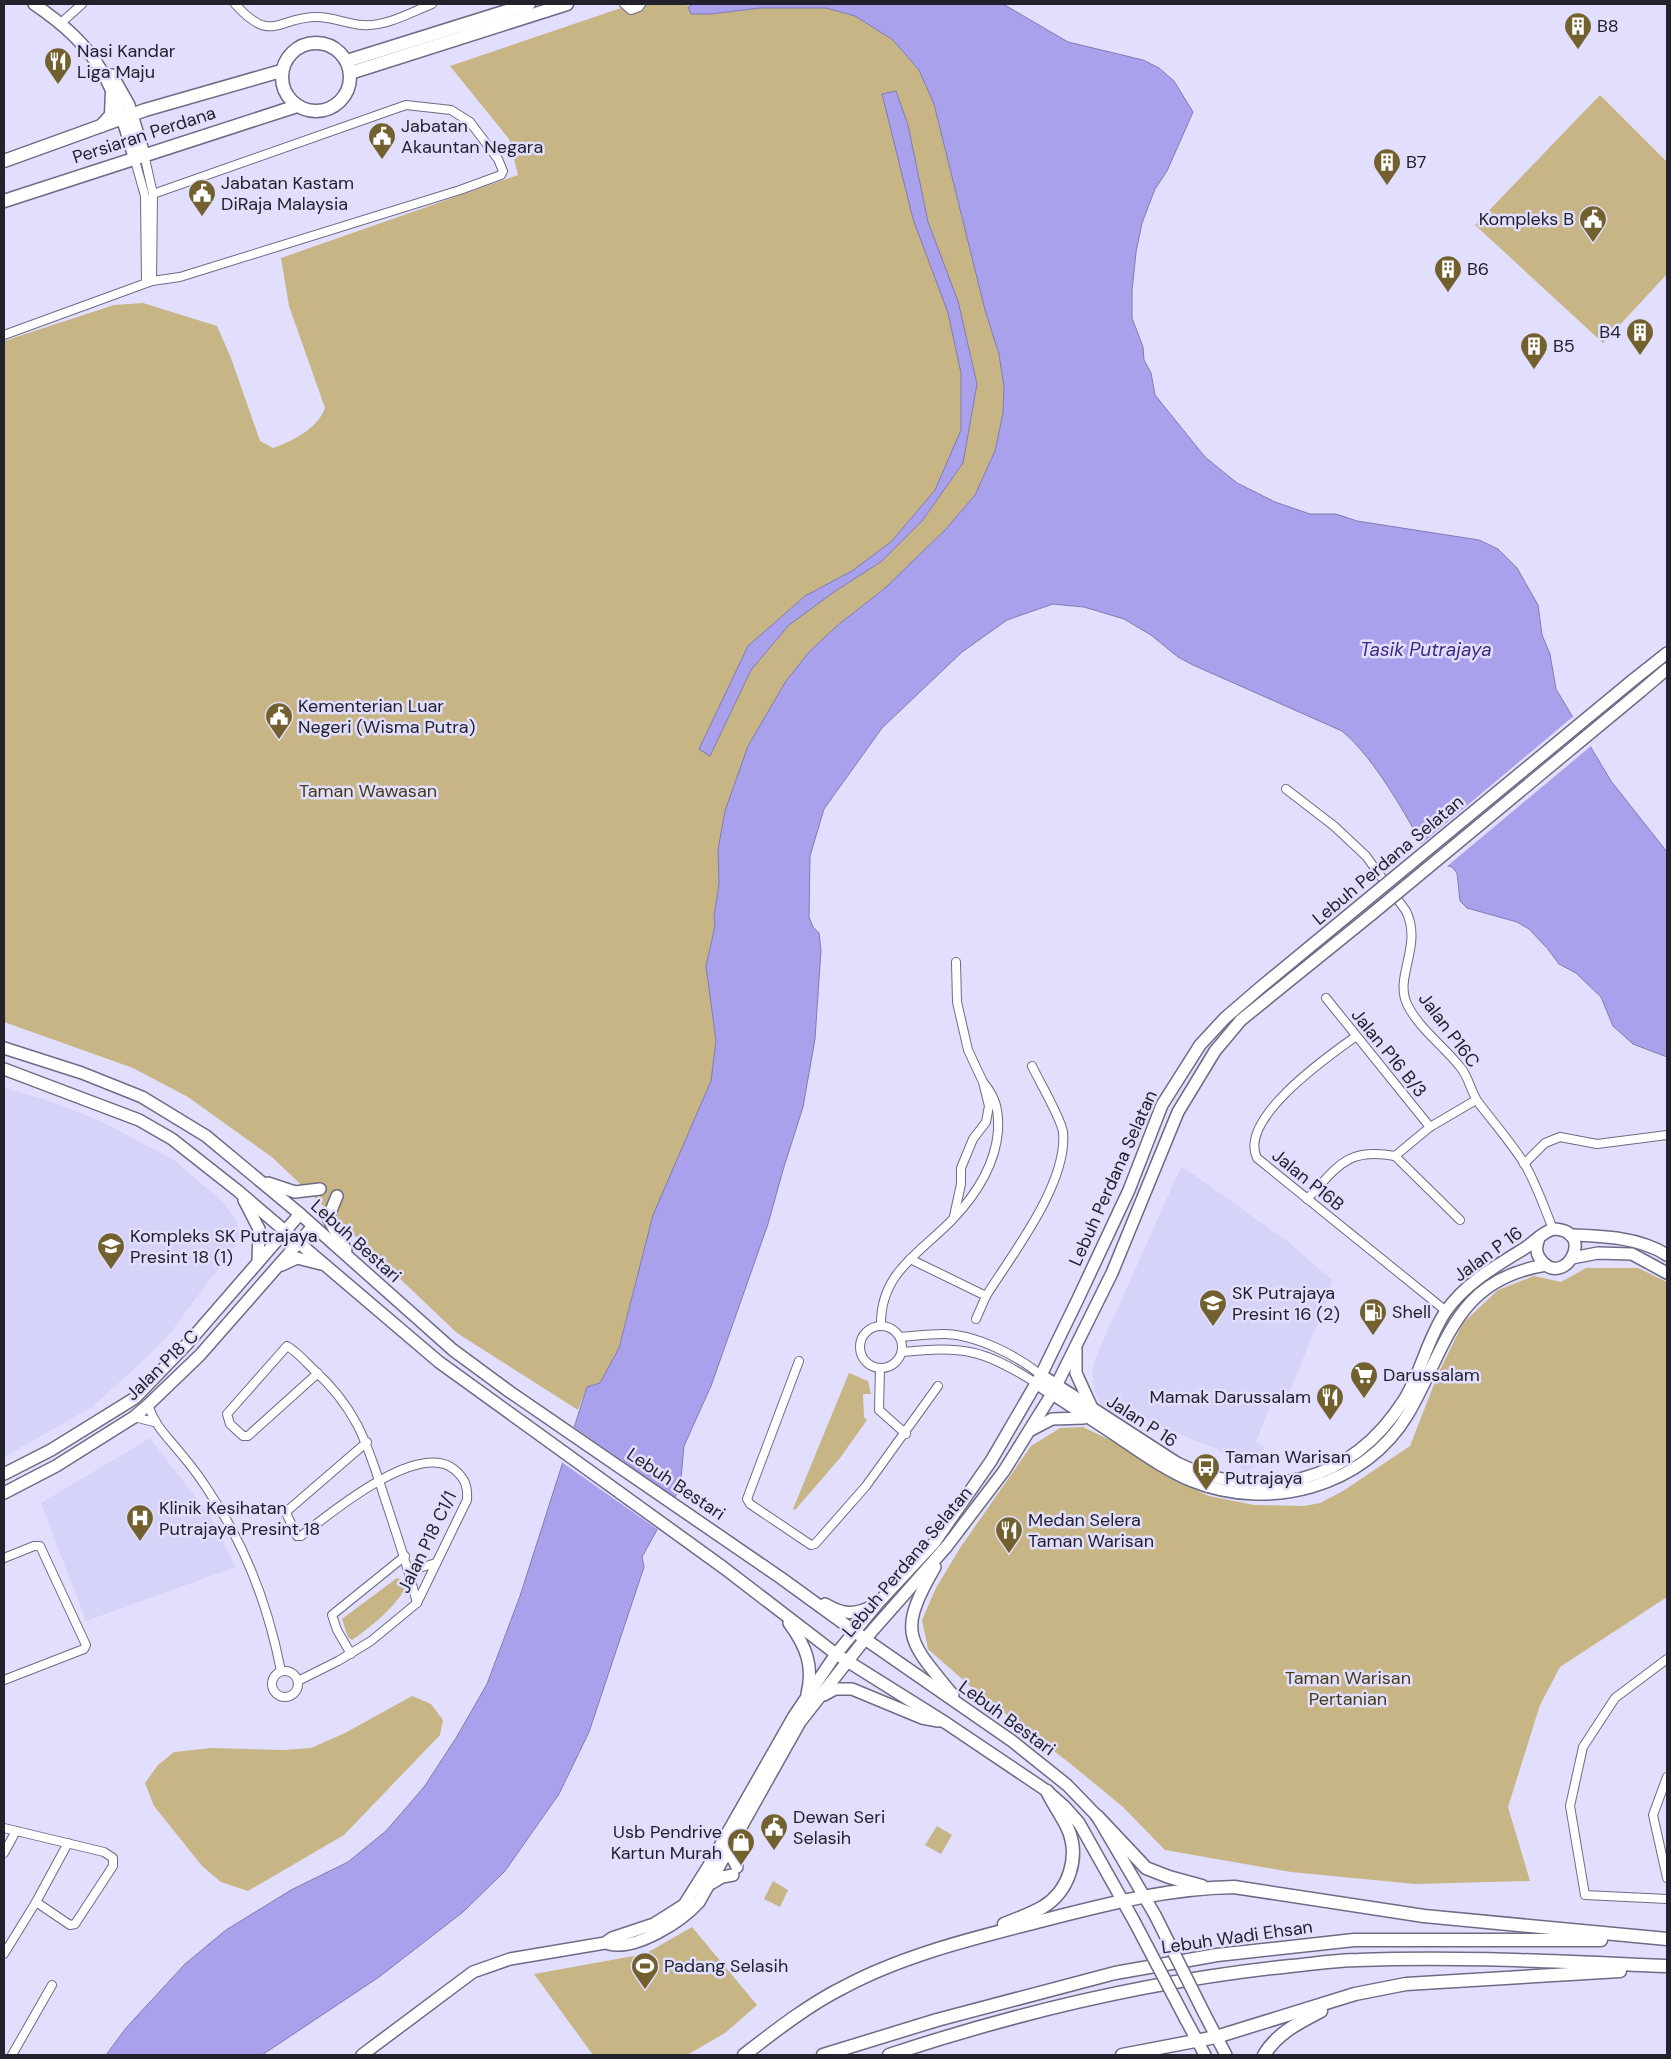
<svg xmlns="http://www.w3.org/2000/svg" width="1671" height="2059" font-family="'DM Sans',sans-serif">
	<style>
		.built { fill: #d6d3f8 }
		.green { fill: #c7b586 }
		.water { fill: #a9a1ec; stroke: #807bb2 }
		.pier { fill: #e1dffd }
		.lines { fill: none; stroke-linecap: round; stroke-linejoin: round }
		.street-casing { stroke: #6d6b85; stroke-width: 10 }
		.secondary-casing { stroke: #6d6b85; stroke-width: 14 }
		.primary-casing { stroke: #6d6b85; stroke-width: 15 }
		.street { stroke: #fff; stroke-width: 8 }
		.secondary { stroke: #fff; stroke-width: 11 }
		.primary { stroke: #fff; stroke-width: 12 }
		.secondary-bridge-casing { stroke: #6d6b85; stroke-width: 14; stroke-linecap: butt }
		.secondary-bridge { stroke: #fff; stroke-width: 11 }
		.labels { text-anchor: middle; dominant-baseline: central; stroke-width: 5; stroke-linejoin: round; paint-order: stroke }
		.poi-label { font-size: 18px; fill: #22212c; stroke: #e1dffd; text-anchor: start }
		.street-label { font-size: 18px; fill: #22212c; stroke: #e1dffd }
		.park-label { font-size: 18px; fill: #473b17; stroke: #e1dffd }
		.water-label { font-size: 19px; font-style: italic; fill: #3e297f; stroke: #e1dffd }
	</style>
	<rect width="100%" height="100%" fill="#e1dffd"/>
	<!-- built -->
	<g class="built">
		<polygon points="4,1088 46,1100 101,1121 175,1161 223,1202 236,1220 239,1232 238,1242 168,1336 133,1370 92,1407 4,1457"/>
		<polygon points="1181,1167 1196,1176 1287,1241 1332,1280 1329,1295 1287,1398 1275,1394 1256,1442 1264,1446 1255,1467 1247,1473 1219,1450 1142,1419 1116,1416 1101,1405 1095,1392 1092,1371 1095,1359"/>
		<polygon points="150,1438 211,1518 236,1567 86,1621 41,1503"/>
	</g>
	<!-- green -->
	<g class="green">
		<path d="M633,4H687L688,7L711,14L760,8H826L855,16L893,40L919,70L934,103L985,310L999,354L1004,387L1003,413L995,451L975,495L946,529L884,589L838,625L810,651L786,681L718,850L719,884L714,916L715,926L706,966L716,1041L711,1081L675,1165L636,1280L619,1348L600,1383L587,1387L578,1410L457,1333L273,1158L188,1097L133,1068L4,1022V341L114,305L143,303L217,326L231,358L260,441L273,448C293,441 317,429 325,408L289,306L281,258L518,175L509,139L450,66Z"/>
		<polygon points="1600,95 1667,162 1667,274 1603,343 1475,225"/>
		<polygon points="1586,1268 1638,1268 1667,1282 1667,1597 1560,1667 1540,1705 1508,1807 1530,1881 1415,1884 1291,1872 1165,1850 1123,1807 1072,1765 970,1686 928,1649 922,1620 936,1588 960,1548 1031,1446 1060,1428 1083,1427 1112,1441 1167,1476 1209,1496 1254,1505 1304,1506 1320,1503 1343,1491 1410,1446 1438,1374 1463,1323 1498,1290 1534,1276 1561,1282"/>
		<polygon points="849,1373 868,1381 871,1394 863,1394 864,1417 867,1420 840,1458 795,1510 793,1509"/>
		<path d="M397,1578L400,1579L405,1589C391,1611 373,1625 352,1640L348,1637L342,1619Z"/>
		<polygon points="412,1696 431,1704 443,1720 440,1735 344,1835 248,1891 221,1882 202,1866 154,1806 145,1783 158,1765 174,1752 212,1748 283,1750 311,1748 345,1733"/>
		<polygon points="937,1826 952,1835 941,1854 925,1845"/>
		<polygon points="773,1881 788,1890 780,1907 764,1899"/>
		<polygon points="692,1927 757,2005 725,2033 687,2055 593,2055 534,1974 645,1954"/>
	</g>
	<!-- water -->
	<g class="water">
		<path d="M693,4H1003L1068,42L1143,60L1159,68L1174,81L1193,112L1167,171L1155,189L1142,223L1136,252L1132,291V318L1143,347L1144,360L1151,373L1155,395L1205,457L1237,483L1275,502L1310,514H1336L1357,521L1479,540L1498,549L1517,568L1538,605L1542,635L1550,654L1556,689L1611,781L1667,852V1057L1633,1044L1613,1026L1601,997L1576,973L1559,964L1547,948L1529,929L1517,922L1467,908L1460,901L1457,873L1452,867L1431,861C1410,822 1376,759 1342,731L1193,665L1178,657L1151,635L1124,619L1084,607L1053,604L1007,620L962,652L882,728L824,809L810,856L809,917L813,927L819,933L821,950L815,1039L803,1107L783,1170L768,1224L711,1386L684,1446L680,1488L642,1557L644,1567L589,1732L559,1794L505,1871L463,1912L379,1977L262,2055H106L126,2028L185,1964L226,1930L291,1890L348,1862L386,1831L424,1787L456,1738L487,1684L520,1596L587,1387L600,1383L619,1348L653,1215L711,1081L716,1041L706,966L715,926L714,916L719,884L718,850L725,811L748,746L786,681L810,651L838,625L884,589L946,529L975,495L995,451L1003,413L1004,387L999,354L985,310L934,104L919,70L893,40L855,16L826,8H760L711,14H691L688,7Z"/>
		<polygon points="896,91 908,125 928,222 958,301 977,384 963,463 922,521 882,561 834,592 789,625 751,670 710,756 699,749 748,646 805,596 852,571 892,541 935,490 961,430 961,373 948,313 913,219 882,94"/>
	</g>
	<!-- pier -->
	<g class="pier">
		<polygon points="1575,715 1591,746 1445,868 1429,863 1420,845"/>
		<polygon points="571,1425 677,1499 660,1531 560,1461"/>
	</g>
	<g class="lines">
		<!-- street casing -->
		<g class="street-casing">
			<g id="street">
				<path d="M235,4C272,45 277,17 317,17C333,17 347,24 363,25C386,27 411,12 432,4"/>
				<polyline points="624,4 631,10 639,7 641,4"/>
				<polyline points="61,23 82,4"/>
				<polyline points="144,154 153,194 152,281"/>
				<polyline points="134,157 145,196 146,283"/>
				<polyline points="4,335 152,281 180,277 460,190 501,175 503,171 498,159 470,122 451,110 406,105 153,194"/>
				<path d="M1286,789L1334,826L1366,856L1406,911C1423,946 1394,976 1407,1004C1419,1029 1444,1046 1461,1068C1469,1078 1471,1092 1478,1102C1493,1122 1510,1141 1524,1163C1536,1183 1544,1207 1553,1229"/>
				<polyline points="1326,998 1430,1127"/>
				<path d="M1355,1037C1327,1057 1238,1119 1257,1158L1446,1311"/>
				<polyline points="1395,1156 1460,1220"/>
				<polyline points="1524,1164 1545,1143 1560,1137 1597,1144 1667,1135"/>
				<path d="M1307,1199C1338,1167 1346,1147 1395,1156L1430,1127L1476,1100"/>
				<polyline points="954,1216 961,1184 961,1168 973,1139 986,1122 989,1106 983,1082 968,1050 957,1002 956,962"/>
				<path d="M910,1259L986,1296C1013,1253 1068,1183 1063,1132C1061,1118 1039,1081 1032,1066"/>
				<polyline points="976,1319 986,1296"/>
				<path d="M881,1325C880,1273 920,1253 952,1220C976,1195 995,1166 998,1131C999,1111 996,1097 983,1082"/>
				<circle cx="881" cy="1347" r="21"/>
				<path d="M900,1337C914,1336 928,1334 943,1334C975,1334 1016,1355 1041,1375"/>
				<path d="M902,1352C963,1346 983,1349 1036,1383"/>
				<polyline points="799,1361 747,1499 750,1504 811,1545 815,1544 866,1486 938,1386"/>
				<polyline points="880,1368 879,1410 906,1434"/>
				<path d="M318,1373L248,1436H243L230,1424L227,1414L287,1346C296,1351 305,1361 313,1369C362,1413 369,1452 389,1511C399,1542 409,1571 417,1603"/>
				<path d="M148,1405C156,1428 167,1436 182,1455C193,1468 204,1483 213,1498C248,1551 269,1610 281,1671"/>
				<polyline points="134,1417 154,1422"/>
				<polyline points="4,1558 34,1546 40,1546 86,1645 84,1649 4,1680"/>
				<polyline points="409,1571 436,1563"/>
				<polyline points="351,1654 337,1630 332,1615 405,1556"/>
				<polyline points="1667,1659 1615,1698 1583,1747 1570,1806 1585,1895 1667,1899"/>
				<circle cx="285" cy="1684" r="13"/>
				<path d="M298,1681L338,1661L371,1641L417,1603L467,1500C468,1486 465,1479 455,1470C419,1439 329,1514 301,1536H297L287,1515V1511L367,1442"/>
				<polyline points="1667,1777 1653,1815 1667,1878"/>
				<polyline points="4,1828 104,1852 113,1858 113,1866 75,1924 70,1925 36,1902"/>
				<polyline points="4,1853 16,1831"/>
				<polyline points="4,1954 36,1902 68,1843"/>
				<polyline points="12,2055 52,1985"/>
			</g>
		</g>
		<!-- secondary casing -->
		<g class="secondary-casing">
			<g id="secondary">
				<path d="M34,4C101,50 112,82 134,157"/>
				<polyline points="112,75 129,105 144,154"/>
				<polyline points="1633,680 1667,653"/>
				<polyline points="1641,691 1667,669"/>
				<polyline points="4,1048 82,1073 142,1097 206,1136 300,1214 453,1350 510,1392 781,1578 865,1639 1012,1741 1067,1785 1097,1816 1155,1915"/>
				<polyline points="4,1069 139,1120 172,1139 238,1191 439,1362 724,1568 836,1654 946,1723 1047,1791 1064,1806 1079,1823 1134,1921"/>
				<polyline points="268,1183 295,1192 320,1189"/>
				<polyline points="337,1196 328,1218 346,1250"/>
				<polyline points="244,1200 259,1229 258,1262"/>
				<path d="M1570,1235C1602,1236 1639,1237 1667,1255"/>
				<polyline points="1572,1258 1598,1253 1632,1254 1667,1273"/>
				<polyline points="282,1265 297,1258 321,1264"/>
				<polyline points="1076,1350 1076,1373 1092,1408"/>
				<path d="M1041,1375L1177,1463C1264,1504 1351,1483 1404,1400C1421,1373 1427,1339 1446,1311C1465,1284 1494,1267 1522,1250C1532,1244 1541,1233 1553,1229C1598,1230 1564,1290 1541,1260C1535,1253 1536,1246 1539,1238"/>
				<path d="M1036,1383C1064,1402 1093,1420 1121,1439C1144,1454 1167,1471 1192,1481C1269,1512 1365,1487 1408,1414C1448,1345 1454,1280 1546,1265"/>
				<polyline points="1031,1430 1052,1419 1084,1418"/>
				<polyline points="4,1474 51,1450 135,1398 188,1343 300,1214"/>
				<polyline points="4,1493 56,1466 134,1417 148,1405 200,1355 313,1226"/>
				<path d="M935,1567C897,1633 907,1639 953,1695"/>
				<path d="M825,1604C844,1615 854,1615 873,1606"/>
				<path d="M789,1623C806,1646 814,1666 807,1694"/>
				<polyline points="824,1695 835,1689 852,1689 922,1718 938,1721"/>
				<polyline points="731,1845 732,1857 737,1867"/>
				<polyline points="712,1883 722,1877 733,1875"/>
				<path d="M609,1944C636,1951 682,1921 699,1902L800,1722L865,1639L947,1546L1004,1471L1052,1394L1112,1273L1178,1112L1215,1051L1241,1020L1372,914"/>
				<polyline points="1204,2013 1226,2055"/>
				<polyline points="1186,2020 1205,2055"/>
				<polyline points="362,2055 473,1972 510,1959 605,1943 612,1938 654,1924 684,1905 708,1867 794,1716 836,1654 878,1603 934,1543 991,1461 1041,1375 1077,1301 1129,1190 1162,1105 1200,1045 1225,1018 1261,987 1363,903"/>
			</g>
		</g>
		<!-- primary casing -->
		<g class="primary-casing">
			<g id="primary">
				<circle cx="316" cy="77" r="34"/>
				<polyline points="347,61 529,4"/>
				<polyline points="350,73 567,4"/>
				<polyline points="101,126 111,115 112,90"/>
				<polyline points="4,161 145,110 281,71"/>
				<polyline points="4,201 297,106"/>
				<polyline points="1097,1816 1146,1868 1169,1877 1202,1886"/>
				<path d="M1004,1924C1017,1919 1031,1914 1043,1907C1069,1891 1080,1857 1068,1829C1062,1816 1053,1804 1047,1791"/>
				<path d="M744,2055C775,2031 808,2005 844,1987C902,1956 970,1939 1033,1923C1100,1906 1165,1888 1234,1887L1424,1916L1667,1939"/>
				<polyline points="823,2055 937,2020 1115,1973 1217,1955 1354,1940 1601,1940"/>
				<path d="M889,2055C1019,2012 1155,1980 1291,1966C1313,1964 1336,1960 1358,1960C1461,1956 1565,1962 1667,1966"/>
				<polyline points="1122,2055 1216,2037 1355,1994 1406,1984 1620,1971"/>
				<path d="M1264,2055C1277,2033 1300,2022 1321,2011"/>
			</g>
		</g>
		<!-- street -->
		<use href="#street" class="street"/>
		<!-- secondary -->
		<use href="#secondary" class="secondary"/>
		<!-- primary -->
		<use href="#primary" class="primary"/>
		<!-- secondary-bridge casing -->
		<g class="secondary-bridge-casing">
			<g id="secondary-bridge">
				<polyline points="1363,903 1633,680"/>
				<polyline points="1372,914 1641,691"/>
				<polyline points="1155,1915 1204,2013"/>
				<polyline points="1134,1921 1186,2020"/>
			</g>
		</g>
		<!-- secondary-bridge -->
		<use href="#secondary-bridge" class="secondary-bridge"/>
	</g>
	<!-- icons -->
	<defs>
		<g id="building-pin" transform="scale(1.4375)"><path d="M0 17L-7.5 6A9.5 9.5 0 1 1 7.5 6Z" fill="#72602e" stroke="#e1dffd"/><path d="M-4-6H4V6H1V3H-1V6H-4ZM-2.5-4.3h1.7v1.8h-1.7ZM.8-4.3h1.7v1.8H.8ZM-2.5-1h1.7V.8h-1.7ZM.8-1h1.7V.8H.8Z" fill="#fff"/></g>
		<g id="restaurant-pin" transform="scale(1.4375)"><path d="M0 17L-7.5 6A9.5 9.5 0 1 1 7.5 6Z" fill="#72602e" stroke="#e1dffd"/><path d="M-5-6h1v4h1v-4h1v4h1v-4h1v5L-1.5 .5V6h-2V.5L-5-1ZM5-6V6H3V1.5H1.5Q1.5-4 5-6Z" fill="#fff"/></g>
		<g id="civic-pin" transform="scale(1.4375)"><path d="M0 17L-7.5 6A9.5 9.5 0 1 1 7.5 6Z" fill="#72602e" stroke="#e1dffd"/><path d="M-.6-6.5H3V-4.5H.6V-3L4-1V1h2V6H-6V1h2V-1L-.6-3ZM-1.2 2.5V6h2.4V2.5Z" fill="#fff"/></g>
		<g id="school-pin" transform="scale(1.4375)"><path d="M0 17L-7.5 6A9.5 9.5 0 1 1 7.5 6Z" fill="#72602e" stroke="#e1dffd"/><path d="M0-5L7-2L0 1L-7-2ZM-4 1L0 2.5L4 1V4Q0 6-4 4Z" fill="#fff"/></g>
		<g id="fuel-pin" transform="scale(1.4375)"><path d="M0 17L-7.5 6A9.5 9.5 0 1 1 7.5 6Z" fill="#72602e" stroke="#e1dffd"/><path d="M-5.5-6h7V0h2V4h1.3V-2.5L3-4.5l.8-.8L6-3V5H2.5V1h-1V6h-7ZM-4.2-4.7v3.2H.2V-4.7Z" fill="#fff"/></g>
		<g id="supermarket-pin" transform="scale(1.4375)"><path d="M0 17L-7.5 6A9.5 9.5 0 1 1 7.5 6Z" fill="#72602e" stroke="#e1dffd"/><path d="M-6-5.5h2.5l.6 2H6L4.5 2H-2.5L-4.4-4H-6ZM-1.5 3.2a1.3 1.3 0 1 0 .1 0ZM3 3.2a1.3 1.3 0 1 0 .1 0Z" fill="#fff"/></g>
		<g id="bus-pin" transform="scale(1.4375)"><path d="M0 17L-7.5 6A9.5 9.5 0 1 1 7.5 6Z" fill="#72602e" stroke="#e1dffd"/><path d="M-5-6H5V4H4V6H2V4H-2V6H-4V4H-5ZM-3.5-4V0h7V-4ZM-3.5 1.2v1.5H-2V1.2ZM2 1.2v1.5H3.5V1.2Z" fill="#fff"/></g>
		<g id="hospital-pin" transform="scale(1.4375)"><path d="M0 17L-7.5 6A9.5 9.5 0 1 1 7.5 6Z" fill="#72602e" stroke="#e1dffd"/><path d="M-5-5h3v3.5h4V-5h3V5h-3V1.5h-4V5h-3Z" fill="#fff"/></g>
		<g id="shop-pin" transform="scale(1.4375)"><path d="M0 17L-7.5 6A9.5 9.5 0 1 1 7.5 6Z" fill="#72602e" stroke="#e1dffd"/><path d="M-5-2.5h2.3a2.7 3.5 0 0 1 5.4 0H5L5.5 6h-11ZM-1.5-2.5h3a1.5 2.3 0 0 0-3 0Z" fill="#fff"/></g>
		<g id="stadium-pin" transform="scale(1.4375)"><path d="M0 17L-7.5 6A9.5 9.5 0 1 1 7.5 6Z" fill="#72602e" stroke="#e1dffd"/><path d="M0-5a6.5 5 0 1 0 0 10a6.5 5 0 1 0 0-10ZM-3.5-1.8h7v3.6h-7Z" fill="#fff"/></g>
	</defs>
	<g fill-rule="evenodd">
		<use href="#building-pin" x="1578" y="26"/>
		<use href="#restaurant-pin" x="58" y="61"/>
		<use href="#civic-pin" x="382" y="136"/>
		<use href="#building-pin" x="1387" y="162"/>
		<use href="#civic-pin" x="202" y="193"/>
		<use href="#civic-pin" x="1593" y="219"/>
		<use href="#building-pin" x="1448" y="269"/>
		<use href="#building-pin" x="1640" y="332"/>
		<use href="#building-pin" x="1534" y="346"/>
		<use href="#civic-pin" x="279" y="716"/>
		<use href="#school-pin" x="111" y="1246"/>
		<use href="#school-pin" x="1213" y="1303"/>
		<use href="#fuel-pin" x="1373" y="1312"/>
		<use href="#supermarket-pin" x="1364" y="1375"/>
		<use href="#restaurant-pin" x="1330" y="1397"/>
		<use href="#bus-pin" x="1206" y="1467"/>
		<use href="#hospital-pin" x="140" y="1518"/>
		<use href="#restaurant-pin" x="1009" y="1530"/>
		<use href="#civic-pin" x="774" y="1827"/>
		<use href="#shop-pin" x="741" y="1842"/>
		<use href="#stadium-pin" x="645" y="1966"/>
	</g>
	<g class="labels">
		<!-- poi labels -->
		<g class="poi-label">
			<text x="1597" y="26">B8</text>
			<text x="77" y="51">Nasi Kandar<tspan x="77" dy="21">Liga Maju</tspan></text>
			<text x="401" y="126">Jabatan<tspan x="401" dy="21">Akauntan Negara</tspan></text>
			<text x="1406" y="162">B7</text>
			<text x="221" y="183">Jabatan Kastam<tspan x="221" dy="21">DiRaja Malaysia</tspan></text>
			<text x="1574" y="219" text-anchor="end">Kompleks B</text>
			<text x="1467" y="269">B6</text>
			<text x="1621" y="332" text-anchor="end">B4</text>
			<text x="1553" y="346">B5</text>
			<text x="298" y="706">Kementerian Luar<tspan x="298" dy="21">Negeri (Wisma Putra)</tspan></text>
			<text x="130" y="1236">Kompleks SK Putrajaya<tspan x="130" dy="21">Presint 18 (1)</tspan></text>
			<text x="1232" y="1293">SK Putrajaya<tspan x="1232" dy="21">Presint 16 (2)</tspan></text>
			<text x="1392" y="1312">Shell</text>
			<text x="1383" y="1375">Darussalam</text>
			<text x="1311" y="1397" text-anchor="end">Mamak Darussalam</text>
			<text x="1225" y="1457">Taman Warisan<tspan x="1225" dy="21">Putrajaya</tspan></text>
			<text x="159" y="1508">Klinik Kesihatan<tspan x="159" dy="21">Putrajaya Presint 18</tspan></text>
			<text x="1028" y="1520">Medan Selera<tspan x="1028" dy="21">Taman Warisan</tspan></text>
			<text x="793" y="1817">Dewan Seri<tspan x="793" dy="21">Selasih</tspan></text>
			<text x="722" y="1832" text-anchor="end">Usb Pendrive<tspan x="722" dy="21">Kartun Murah</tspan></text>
			<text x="664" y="1966">Padang Selasih</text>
		</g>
		<!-- street labels -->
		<g class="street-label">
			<text transform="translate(144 135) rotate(-18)">Persiaran Perdana</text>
			<text transform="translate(1388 860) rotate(-40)">Lebuh Perdana Selatan</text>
			<text transform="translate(1449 1030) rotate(53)">Jalan P16C</text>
			<text transform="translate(1389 1053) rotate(51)">Jalan P16 B/3</text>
			<text transform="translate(1113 1178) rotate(-66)">Lebuh Perdana Selatan</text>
			<text transform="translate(1308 1180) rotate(39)">Jalan P16B</text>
			<text transform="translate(356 1241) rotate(42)">Lebuh Bestari</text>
			<text transform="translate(1488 1254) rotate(-36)">Jalan P 16</text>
			<text transform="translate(162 1365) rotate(-44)">Jalan P18 C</text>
			<text transform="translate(1142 1421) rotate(33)">Jalan P 16</text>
			<text transform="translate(676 1484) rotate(34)">Lebuh Bestari</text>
			<text transform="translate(427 1542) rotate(-64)">Jalan P18 C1/1</text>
			<text transform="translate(907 1562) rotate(-50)">Lebuh Perdana Selatan</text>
			<text transform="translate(1007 1718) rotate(36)">Lebuh Bestari</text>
			<text transform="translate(1237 1937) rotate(-8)">Lebuh Wadi Ehsan</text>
		</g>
		<!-- park labels -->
		<g class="park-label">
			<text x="368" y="791">Taman Wawasan</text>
			<text x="1348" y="1678">Taman Warisan<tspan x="1348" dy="21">Pertanian</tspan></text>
		</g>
		<!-- water labels -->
		<g class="water-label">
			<text x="1426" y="649">Tasik Putrajaya</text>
		</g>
	</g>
	<!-- border -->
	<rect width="1671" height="2059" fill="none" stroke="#22212c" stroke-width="10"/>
</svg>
